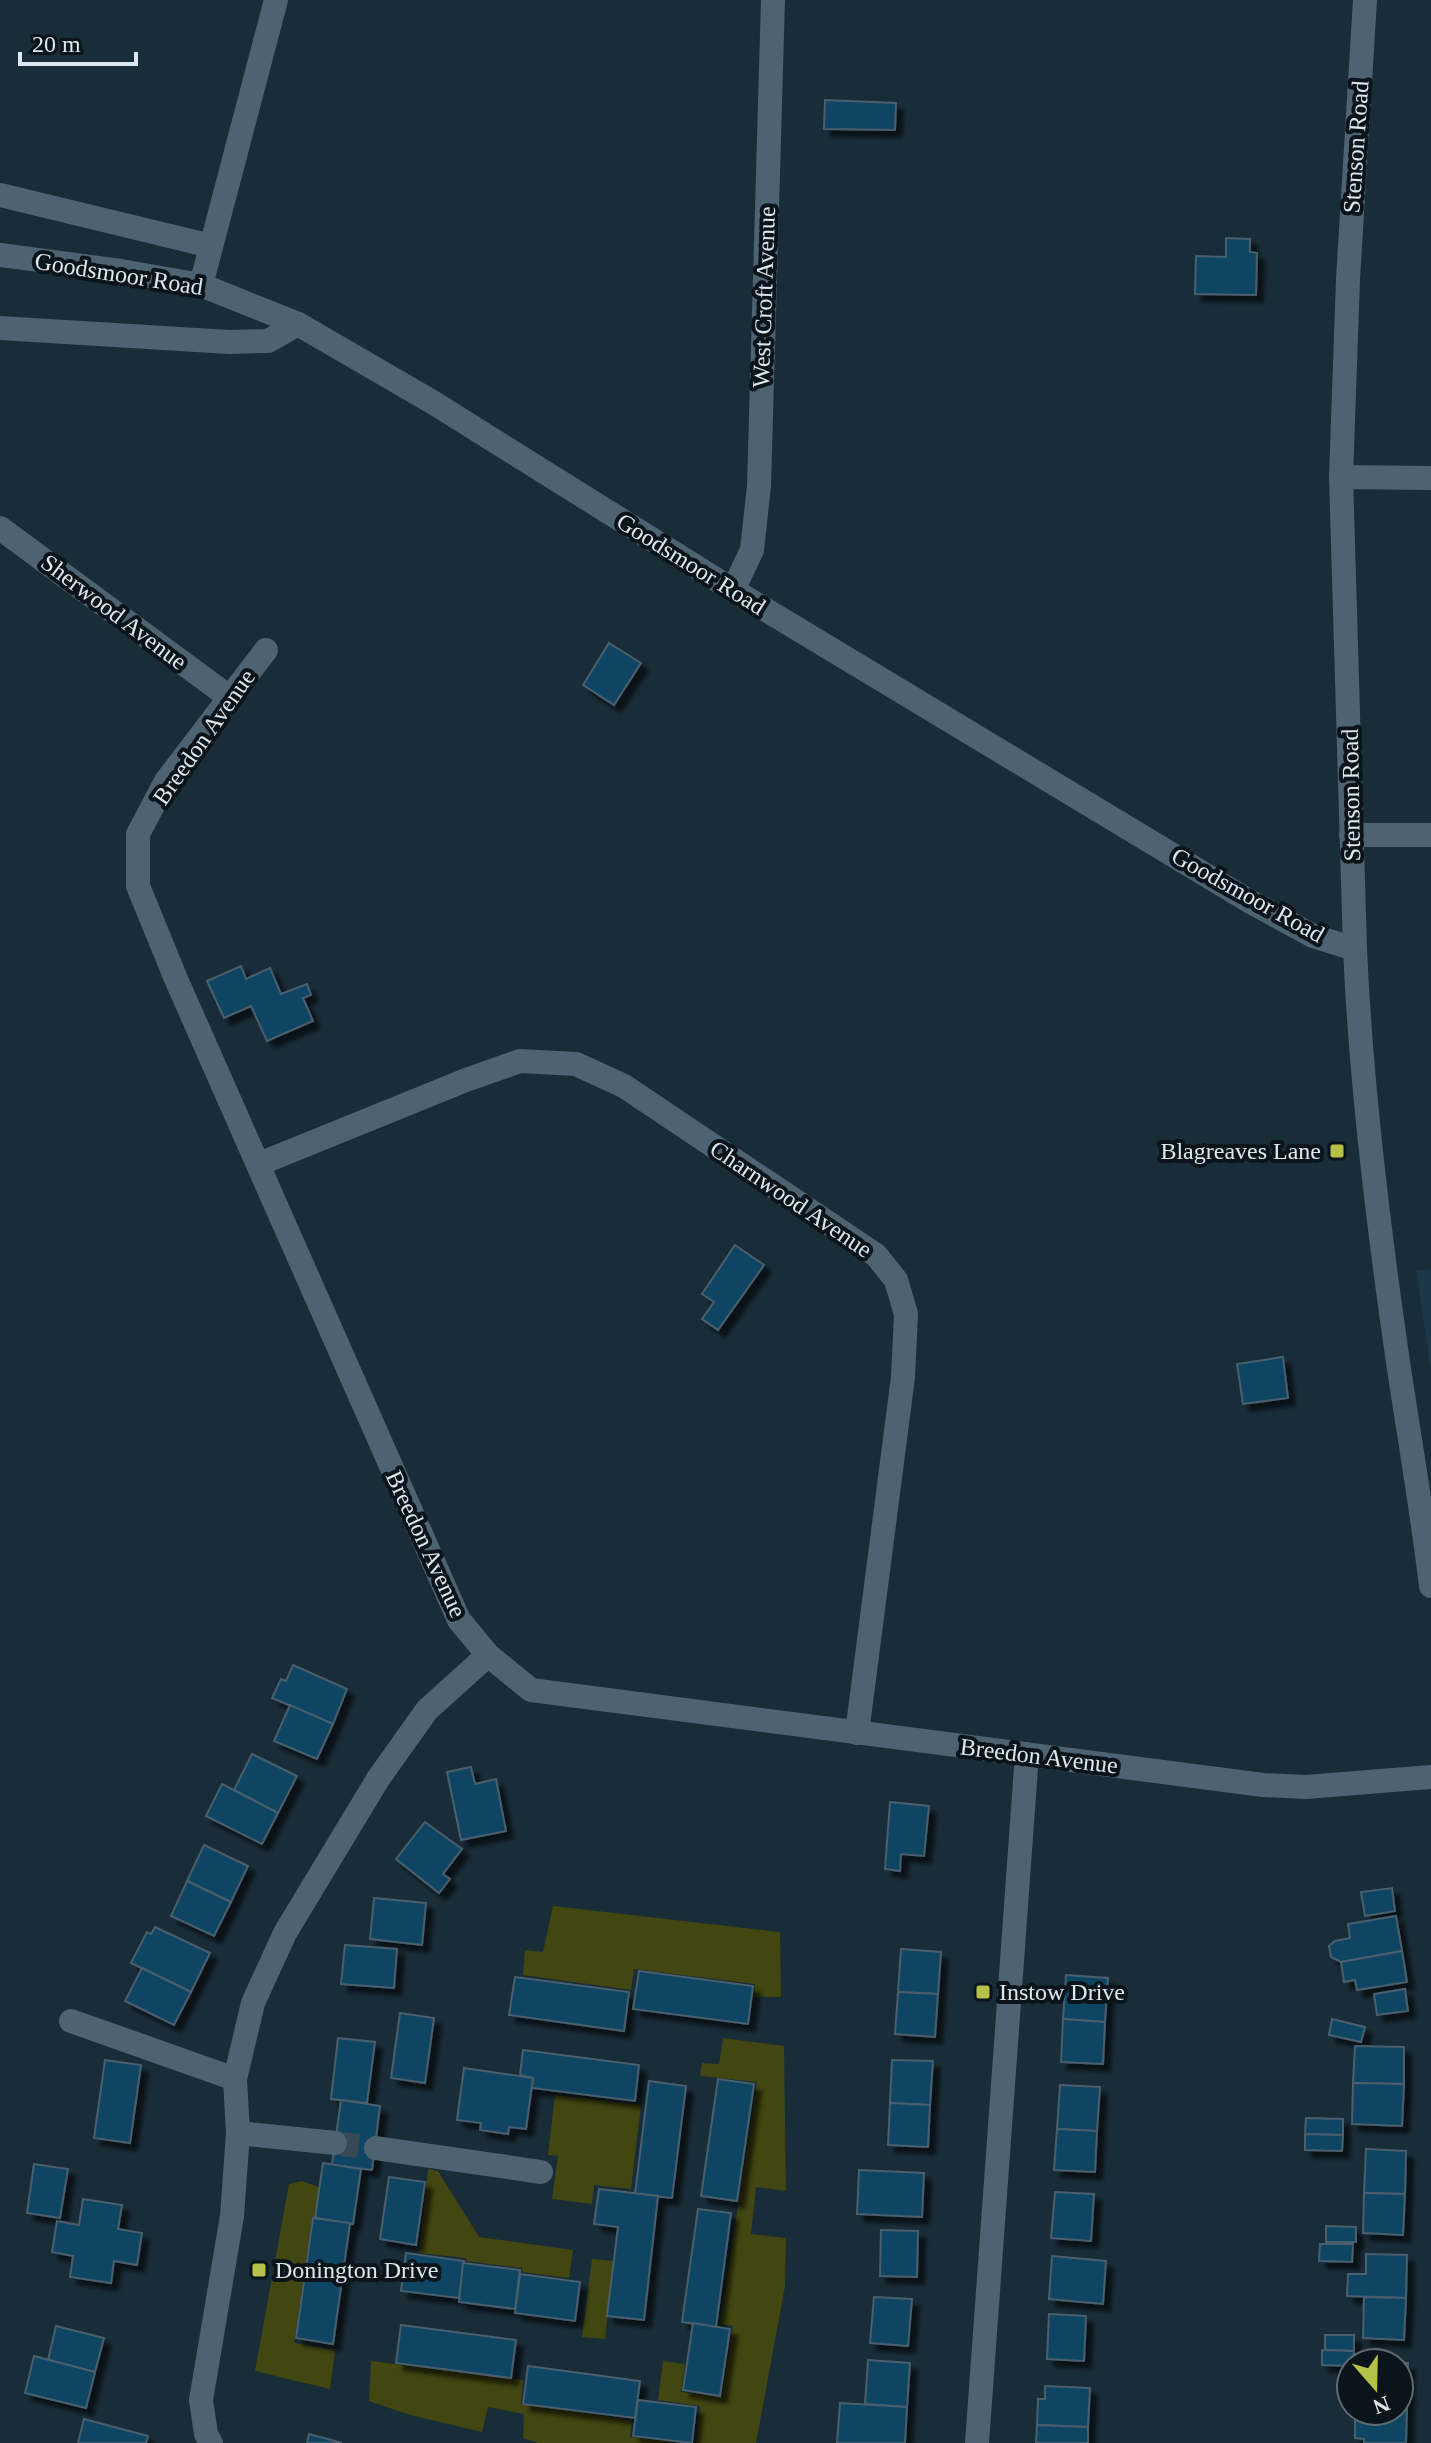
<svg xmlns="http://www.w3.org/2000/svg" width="1431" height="2443" font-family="'Times New Roman',serif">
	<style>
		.built { fill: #1c3748 }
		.grass { fill: #424610 }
		.building { fill: #104562; stroke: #495e6d; stroke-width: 2; filter: url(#shadow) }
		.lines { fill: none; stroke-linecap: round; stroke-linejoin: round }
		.minor-tunnel { stroke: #364954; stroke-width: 24; stroke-dasharray: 24 12; stroke-linecap: butt }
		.minor { stroke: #4d6371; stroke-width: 24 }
		.poi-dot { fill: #b6c148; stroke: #0b141a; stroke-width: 3 }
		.labels { text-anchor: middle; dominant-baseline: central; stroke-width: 8; stroke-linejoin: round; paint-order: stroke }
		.street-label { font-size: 24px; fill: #dce8f0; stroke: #0b141a }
		.poi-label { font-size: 24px; fill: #dce8f0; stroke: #0b141a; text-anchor: start }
	</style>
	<defs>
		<filter id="shadow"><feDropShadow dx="7" dy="7" stdDeviation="2" flood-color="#0009"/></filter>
	</defs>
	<rect width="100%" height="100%" fill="#192d39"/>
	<!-- built -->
	<polygon class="built" points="1431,1269 1431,1372 1416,1270"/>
	<!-- grass -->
	<g class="grass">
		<polygon points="553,1906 780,1932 781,1997 754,1997 755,1984 634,1969 631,1990 523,1975 525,1950 543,1952"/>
		<polygon points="723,2038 784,2046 786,2191 756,2187 751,2234 786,2238 785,2286 756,2443 696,2443 700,2406 658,2400 663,2361 685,2364 681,2392 722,2397 733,2326 720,2324 757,2082 700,2076 702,2063 719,2064"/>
		<polygon points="555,2095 641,2105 631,2189 594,2185 592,2204 552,2199 558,2156 548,2155"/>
		<polygon points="428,2169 438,2171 479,2237 573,2250 569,2278 522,2272 522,2268 466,2261 466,2258 419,2253"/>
		<polygon points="302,2181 319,2187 314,2217 312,2217 294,2343 335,2350 330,2389 255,2371 289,2184"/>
		<polygon points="592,2259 613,2261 605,2339 582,2337"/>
		<polygon points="371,2361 523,2380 521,2404 632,2420 630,2437 679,2443 539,2443 523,2438 524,2414 488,2407 482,2432 410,2415 369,2401"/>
	</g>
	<!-- building -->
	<g class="building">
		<polygon points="825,100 896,103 895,130 824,129"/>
		<polygon points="1226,238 1250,239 1250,252 1257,253 1256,295 1195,294 1196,256 1226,257"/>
		<polygon points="609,643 641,663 614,705 583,685"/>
		<polygon points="241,966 246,979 270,968 281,994 307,984 311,995 303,998 313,1021 267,1041 251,1006 224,1018 207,981"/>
		<polygon points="735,1245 764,1265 718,1330 702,1319 714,1302 702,1294"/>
		<polygon points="1283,1357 1288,1398 1243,1404 1237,1364"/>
		<polygon points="293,1665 347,1689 333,1724 272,1698 281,1679 286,1681"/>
		<polygon points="290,1705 333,1724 317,1759 274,1741"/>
		<polygon points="252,1754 297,1776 278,1813 234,1790"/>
		<polygon points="471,1767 475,1784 496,1779 506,1831 461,1840 447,1772"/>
		<polygon points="222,1784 278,1813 262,1844 206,1816"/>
		<polygon points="890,1802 929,1806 924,1856 901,1854 900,1871 885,1869"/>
		<polygon points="425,1822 462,1849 443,1874 450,1879 439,1893 396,1859"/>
		<polygon points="204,1845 248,1866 231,1902 187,1881"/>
		<polygon points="187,1881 231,1902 214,1936 171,1916"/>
		<polygon points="1392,1888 1395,1911 1365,1916 1361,1892"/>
		<polygon points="374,1898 426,1903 422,1945 370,1939"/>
		<polygon points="1396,1916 1402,1951 1341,1962 1331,1957 1329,1946 1335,1941 1350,1938 1348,1924"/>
		<polygon points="155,1927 210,1953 191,1992 131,1963 147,1932 151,1934"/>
		<polygon points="345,1945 397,1949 394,1988 341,1984"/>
		<polygon points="901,1949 941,1952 938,1994 898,1992"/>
		<polygon points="1402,1951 1407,1982 1357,1990 1355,1980 1344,1982 1341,1962"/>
		<polygon points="142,1968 191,1992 174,2025 125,2001"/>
		<polygon points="639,1971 753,1986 748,2024 633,2009"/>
		<polygon points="1066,1975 1108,1978 1105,2022 1063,2019"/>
		<polygon points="515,1977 629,1992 624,2031 509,2015"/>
		<polygon points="1405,1989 1408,2011 1377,2015 1374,1994"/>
		<polygon points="898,1992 938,1994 935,2037 895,2034"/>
		<polygon points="400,2013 434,2018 425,2083 391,2078"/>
		<polygon points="1063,2019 1105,2022 1103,2064 1061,2062"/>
		<polygon points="1332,2019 1365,2027 1361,2042 1329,2035"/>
		<polygon points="338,2038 375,2042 367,2103 331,2099"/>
		<polygon points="1355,2046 1404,2047 1404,2084 1353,2083"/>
		<polygon points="523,2050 639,2065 635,2101 532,2088 533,2078 520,2075"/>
		<polygon points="105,2060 141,2065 130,2143 94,2138"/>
		<polygon points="892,2060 933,2061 930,2105 890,2103"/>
		<polygon points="464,2068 533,2078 526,2129 509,2127 508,2134 480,2130 481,2123 457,2120"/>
		<polygon points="718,2079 754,2084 737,2201 701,2196"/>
		<polygon points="649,2081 686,2086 672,2198 635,2194"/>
		<polygon points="1353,2083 1404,2084 1402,2126 1352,2124"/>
		<polygon points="1060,2085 1100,2087 1097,2131 1057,2129"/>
		<polygon points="341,2100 380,2106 372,2170 332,2165"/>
		<polygon points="890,2103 930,2105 928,2147 888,2145"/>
		<polygon points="1306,2118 1343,2119 1343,2135 1305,2134"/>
		<polygon points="1057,2129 1097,2131 1095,2172 1054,2170"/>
		<polygon points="1305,2134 1343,2135 1342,2151 1305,2150"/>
		<polygon points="1366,2149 1406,2151 1405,2194 1364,2193"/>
		<polygon points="323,2163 361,2169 353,2224 315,2218"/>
		<polygon points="34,2164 68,2169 60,2218 27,2213"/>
		<polygon points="859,2170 924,2173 922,2217 857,2214"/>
		<polygon points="389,2177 425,2182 416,2245 380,2239"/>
		<polygon points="599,2189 658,2196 644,2320 607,2316 618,2227 594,2224"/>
		<polygon points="1055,2192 1094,2194 1091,2241 1051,2238"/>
		<polygon points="1364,2193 1405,2194 1403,2235 1363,2233"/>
		<polygon points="83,2199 122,2205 118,2229 142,2233 137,2265 114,2261 111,2283 70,2277 73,2256 52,2252 57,2221 79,2225"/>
		<polygon points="698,2209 731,2213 716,2327 682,2322"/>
		<polygon points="313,2218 350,2223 333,2344 296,2338"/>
		<polygon points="1326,2226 1356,2227 1356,2242 1326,2242"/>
		<polygon points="881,2230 918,2231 917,2277 880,2276"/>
		<polygon points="1320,2244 1353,2244 1352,2262 1319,2261"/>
		<polygon points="406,2253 464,2261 459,2298 401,2291"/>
		<polygon points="1366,2254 1407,2255 1406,2298 1347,2296 1348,2274 1366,2274"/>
		<polygon points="1052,2256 1106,2261 1103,2304 1049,2299"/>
		<polygon points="463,2263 520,2270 515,2309 459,2302"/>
		<polygon points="520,2274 580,2282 575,2321 515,2313"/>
		<polygon points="874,2297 912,2299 908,2346 870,2343"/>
		<polygon points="1364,2297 1406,2298 1404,2340 1363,2338"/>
		<polygon points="1049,2314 1086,2316 1084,2361 1047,2359"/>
		<polygon points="693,2323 730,2329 720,2396 683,2390"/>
		<polygon points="401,2325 516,2340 511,2378 396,2363"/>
		<polygon points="56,2326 104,2338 95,2372 48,2360"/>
		<polygon points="1325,2335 1354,2335 1354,2351 1325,2350"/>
		<polygon points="1322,2350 1354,2351 1354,2363 1351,2366 1322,2365"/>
		<polygon points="34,2356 95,2372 86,2408 25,2393"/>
		<polygon points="868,2360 910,2363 907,2407 865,2404"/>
		<polygon points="1367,2362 1408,2363 1407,2407 1399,2407 1399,2363"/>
		<polygon points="528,2366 640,2381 635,2418 523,2404"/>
		<polygon points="1045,2386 1090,2388 1088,2427 1037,2425 1038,2399 1045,2399"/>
		<polygon points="638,2400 696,2407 692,2443 633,2436"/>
		<polygon points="840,2403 907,2407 905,2443 837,2443"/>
		<polygon points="1399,2407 1407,2407 1406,2443 1364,2443 1364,2439 1355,2438 1355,2411 1399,2411"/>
		<polygon points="84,2419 148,2436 146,2443 78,2443"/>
		<polygon points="1037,2425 1088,2427 1088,2443 1036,2443"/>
		<polygon points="309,2434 342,2443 307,2443"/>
	</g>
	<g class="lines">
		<!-- minor-tunnel -->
		<polyline class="minor-tunnel" points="335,2143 376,2148"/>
		<!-- minor -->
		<g class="minor">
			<path d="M1365,0L1348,279L1341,477L1355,949C1361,1086 1378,1225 1398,1362C1409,1436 1422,1510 1431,1586"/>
			<polyline points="0,195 211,246"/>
			<polyline points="0,255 121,271 201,285 298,324 434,403 733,590 1249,901 1313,936 1355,949"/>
			<polyline points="201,285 276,0"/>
			<polyline points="0,328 229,342 268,341 298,324"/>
			<polyline points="1341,477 1431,478"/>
			<polyline points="0,528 229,697"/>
			<polyline points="733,590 752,550 759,486 773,0"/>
			<polyline points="266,650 166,781 138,834 138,886 176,979 459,1620 488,1655 531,1690 1263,1785 1306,1787 1431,1777"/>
			<polyline points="1351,835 1431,835"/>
			<polyline points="259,1164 466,1080 520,1061 576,1064 624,1086 876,1255 896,1280 906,1314 903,1377 857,1733"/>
			<polyline points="71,2021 235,2079"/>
			<polyline points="238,2133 335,2143"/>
			<polyline points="376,2148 541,2172"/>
			<polyline points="211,2443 206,2434 201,2400 232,2216 238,2133 235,2079 253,2003 285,1933 378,1779 427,1710 488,1655"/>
			<polyline points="977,2443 1027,1754"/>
		</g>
	</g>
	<!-- markers -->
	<g class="poi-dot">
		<rect x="1329" y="1143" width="16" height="16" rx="4"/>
		<rect x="975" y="1984" width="16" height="16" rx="4"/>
		<rect x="251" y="2262" width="16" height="16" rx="4"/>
	</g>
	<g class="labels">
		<!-- street labels -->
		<g class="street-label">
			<text transform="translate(1356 147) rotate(-86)">Stenson Road</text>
			<text transform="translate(119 274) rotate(9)">Goodsmoor Road</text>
			<text transform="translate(764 297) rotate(-88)">West Croft Avenue</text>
			<text transform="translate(691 564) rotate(32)">Goodsmoor Road</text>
			<text transform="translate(114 612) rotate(37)">Sherwood Avenue</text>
			<text transform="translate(204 737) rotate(-55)">Breedon Avenue</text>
			<text transform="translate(1351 795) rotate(-91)">Stenson Road</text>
			<text transform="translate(1248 895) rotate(29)">Goodsmoor Road</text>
			<text transform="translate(791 1199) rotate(34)">Charnwood Avenue</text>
			<text transform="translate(426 1544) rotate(65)">Breedon Avenue</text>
			<text transform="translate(1039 1756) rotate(7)">Breedon Avenue</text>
		</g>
		<!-- poi labels -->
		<g class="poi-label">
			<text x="1321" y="1151" text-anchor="end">Blagreaves Lane</text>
			<text x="999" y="1992">Instow Drive</text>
			<text x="275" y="2270">Donington Drive</text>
		</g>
	</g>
	<!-- north arrow -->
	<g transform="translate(1375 2387) rotate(160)"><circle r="38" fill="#0b141a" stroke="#5f6970" stroke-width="2"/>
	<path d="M0-6L14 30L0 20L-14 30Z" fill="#b6c148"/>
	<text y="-12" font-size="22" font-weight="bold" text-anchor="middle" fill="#dce8f0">N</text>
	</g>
	<!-- scale -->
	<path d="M20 52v12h116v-12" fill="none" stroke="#dce8f0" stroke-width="4"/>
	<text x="32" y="52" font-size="24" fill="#dce8f0" stroke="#0b141a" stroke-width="6" paint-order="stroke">20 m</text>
</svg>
